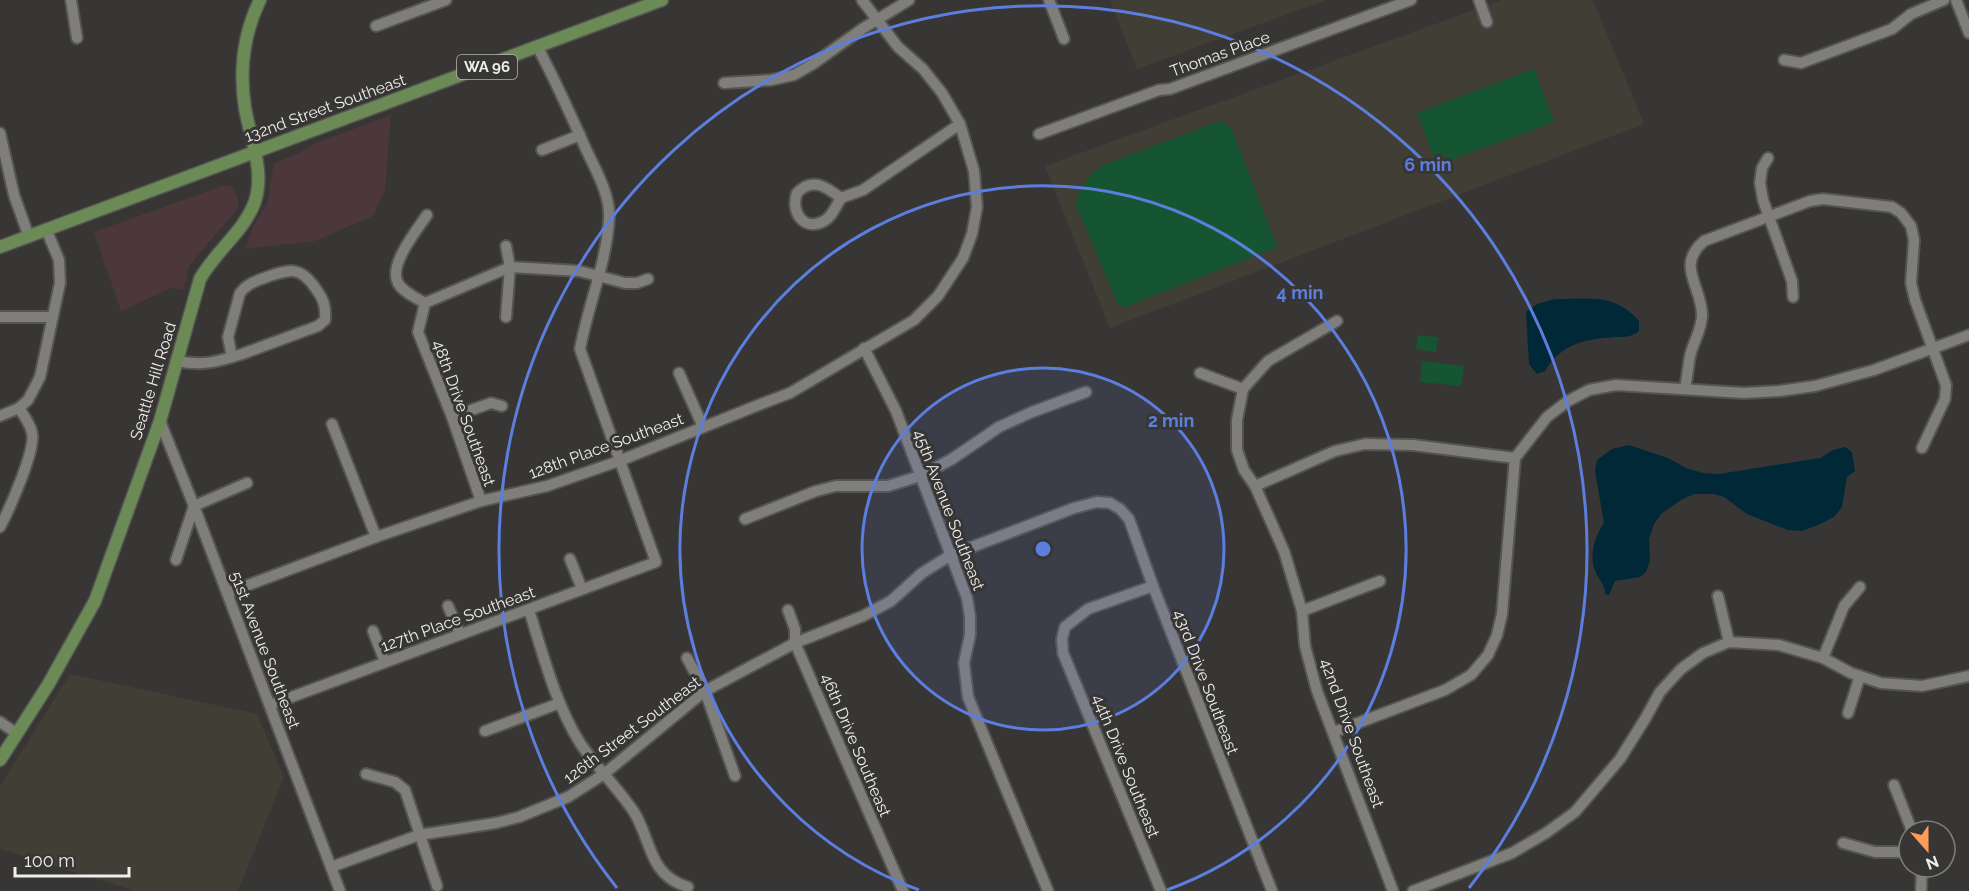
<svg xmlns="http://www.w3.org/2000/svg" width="1969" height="891" font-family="Raleway,sans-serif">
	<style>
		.commercial { fill: #4c373c }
		.built { fill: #403e35 }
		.green { fill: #155532 }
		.water { fill: #002837 }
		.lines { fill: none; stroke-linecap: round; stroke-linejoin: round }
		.minor-casing { stroke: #545451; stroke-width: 14 }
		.major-casing { stroke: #545451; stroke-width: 15 }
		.minor { stroke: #7f7e7b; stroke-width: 10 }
		.major { stroke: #6b8a56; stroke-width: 12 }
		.ring { fill: none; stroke: #5c7ede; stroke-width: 3 }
		.labels { text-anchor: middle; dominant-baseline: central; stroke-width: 6; stroke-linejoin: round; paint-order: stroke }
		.shield { fill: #373634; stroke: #b7b7b5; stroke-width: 1.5 }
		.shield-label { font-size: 15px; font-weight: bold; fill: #eeeeec }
		.street-label { font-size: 16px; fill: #eeeeec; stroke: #373634 }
		.centre { fill: #5c7ede; stroke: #373634; stroke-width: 3 }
		.ring-label { font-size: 18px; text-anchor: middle; font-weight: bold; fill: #5c7ede; stroke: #373634; stroke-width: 6; stroke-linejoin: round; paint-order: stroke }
	</style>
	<rect width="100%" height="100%" fill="#373634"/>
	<!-- commercial -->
	<g class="commercial">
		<polygon points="391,115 385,190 373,216 315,241 245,249 253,227 267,204 274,163 299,153 311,145"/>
		<polygon points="225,185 233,187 239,201 238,208 189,266 183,290 171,288 121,311 94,232"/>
	</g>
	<!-- built -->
	<g class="built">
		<polygon points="1110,0 1326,0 1137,69"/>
		<polygon points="1501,0 1593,0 1644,124 1110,328 1045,166"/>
		<polygon points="70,674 257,714 284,777 238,891 135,891 0,849 0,786"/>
	</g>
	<!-- green -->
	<g class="green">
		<polygon points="1534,69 1554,122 1437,165 1417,113"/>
		<path d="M1220,121L1231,127L1277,247L1125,307L1118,304L1076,205C1080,187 1088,175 1104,165Z"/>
		<polygon points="1418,335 1438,337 1436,352 1416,349"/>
		<polygon points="1422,361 1464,366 1461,386 1420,382"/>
	</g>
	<!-- water -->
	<g class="water">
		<path d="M1555,299C1589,299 1615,293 1639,321V331C1632,337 1625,337 1616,337C1585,339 1562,343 1545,371L1537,374L1529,364L1526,312L1537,304Z"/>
		<path d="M1629,445L1668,458L1686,468L1703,473L1719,474L1820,458L1833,450L1845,447L1852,452L1855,471L1847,477L1842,507L1834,517L1818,525L1802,531L1788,530L1747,514L1724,497L1714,494H1694L1681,500L1661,514L1654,524L1649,539L1650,560L1646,572L1640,577L1615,581L1609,595L1605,594C1605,585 1600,581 1596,573C1588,557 1595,536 1604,523L1595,471L1597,460L1612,449Z"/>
	</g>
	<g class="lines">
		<!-- minor casing -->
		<g class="minor-casing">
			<g id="minor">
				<polyline points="71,0 77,38"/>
				<polyline points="1049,0 1064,39"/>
				<polyline points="1479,0 1487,22"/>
				<polyline points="1956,0 1969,33"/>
				<polyline points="376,26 446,0"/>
				<polyline points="1784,60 1801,63 1892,29 1911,14 1944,0"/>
				<polyline points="724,83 771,80 794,75 813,64 862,29 909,0"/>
				<polyline points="0,133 14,195 29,237"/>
				<polyline points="1039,134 1159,90 1170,89 1411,0"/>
				<polyline points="542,150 580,135"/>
				<polyline points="1768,158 1762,168 1760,183 1763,200 1792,281 1793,297"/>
				<path d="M841,198C836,206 832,217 824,221C804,232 790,212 797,193C812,177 825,186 841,198L863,190L960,124"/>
				<path d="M427,215C417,230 388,265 398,283C403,292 416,298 425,303L418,332L452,417L481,501"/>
				<polyline points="506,246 510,267 506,317"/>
				<polyline points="425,303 510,267 579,271 625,283 637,283 648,279"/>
				<polyline points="0,317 52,317"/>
				<polyline points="864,348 896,411 967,598 970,617 970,635 964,663 968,697 1048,891"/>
				<path d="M176,361C204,366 217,362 242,354L318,326L325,320C326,307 324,300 316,289C300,265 289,269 264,278C254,282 247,284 240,293L228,337L232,357"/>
				<polyline points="679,373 703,427"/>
				<polyline points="1200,373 1243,389 1237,420 1237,450 1244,470 1255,486 1284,551 1302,611 1305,646 1317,691 1393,891"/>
				<polyline points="1243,389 1268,361 1337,321"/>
				<path d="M1685,389C1687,378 1688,367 1690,356C1693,343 1702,329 1702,315C1702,286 1675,266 1704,241L1810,201L1823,199L1892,207L1901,213L1911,226L1914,240L1911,283L1915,300L1946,385L1945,399L1922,448"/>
				<polyline points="0,416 19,408 28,400 40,377 60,283 59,260 46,229"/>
				<polyline points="452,417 491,403 502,406"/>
				<polyline points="160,421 194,506 340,891"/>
				<polyline points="332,424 376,537"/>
				<polyline points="1255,486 1335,451 1365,444 1413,445 1515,458 1547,417 1568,401 1589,390 1616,385 1744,393 1779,391 1815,386 1874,370 1969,335"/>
				<polyline points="745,519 816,491 836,486 888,486 920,476 952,459 999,427 1032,412 1086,392"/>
				<path d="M0,527C9,510 36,450 32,433C30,423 24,416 19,408"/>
				<polyline points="570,559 582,589"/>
				<polyline points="176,560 194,506 247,483"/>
				<polyline points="1153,586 1088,609 1065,627 1062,639 1063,653 1161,891"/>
				<polyline points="227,593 376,537 481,501 547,486 619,461 761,404 790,393 914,320 938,296 963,258 972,234 977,207 974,171 960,124 942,93 923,69 898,47 862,0"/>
				<polyline points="1718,596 1729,642"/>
				<polyline points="448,606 460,634"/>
				<path d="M529,610C543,654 555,703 580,743C596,767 618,788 634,812C652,841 648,875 688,887"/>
				<polyline points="788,610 795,629 795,643 903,891"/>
				<polyline points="1302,611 1380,581"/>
				<polyline points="373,631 385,662"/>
				<polyline points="687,658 705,691 735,776"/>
				<polyline points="1823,658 1844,606 1860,587"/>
				<path d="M270,705L656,562L580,349C588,306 606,264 609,220C611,195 595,169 585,147C570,113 555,80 538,48"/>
				<polyline points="1848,713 1860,676"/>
				<polyline points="0,722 16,733"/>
				<polyline points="485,731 560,703"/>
				<polyline points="1334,732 1445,690 1471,675 1488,655 1497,635 1502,614 1515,458"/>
				<polyline points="366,774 395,782 405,790 437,886"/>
				<polyline points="1894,785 1912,831"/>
				<polyline points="1843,843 1875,852 1909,852"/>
				<polyline points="331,867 419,835 496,823 519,817 568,797 604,774 705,691 795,643 863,616 891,601 922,573 951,555 1074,508 1097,502 1110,503 1120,509 1129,519 1153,586 1272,891"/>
				<polyline points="1413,891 1512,853 1546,833 1575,812 1620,759 1645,719 1660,692 1681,669 1703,653 1729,642 1779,645 1823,658 1851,673 1881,683 1922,686 1969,676"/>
				<polyline points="1921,891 1922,867"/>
			</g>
		</g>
		<!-- major casing -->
		<g class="major-casing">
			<g id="major">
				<polyline points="0,247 662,0"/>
				<path d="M0,760L48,685L95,601L160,421L200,279C215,252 243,232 254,204C266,173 250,138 245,108C239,70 243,35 260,0"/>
			</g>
		</g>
		<!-- minor -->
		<use href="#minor" class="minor"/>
		<!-- major -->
		<use href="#major" class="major"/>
	</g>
	<!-- distance rings -->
	<circle cx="1043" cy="549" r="181" fill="#5c7ede" fill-opacity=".12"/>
	<g class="ring">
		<circle cx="1043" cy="549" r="181"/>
		<path d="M919 890A363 363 0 1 1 1167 890"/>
		<path d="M617 888A544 544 0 1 1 1469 888"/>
	</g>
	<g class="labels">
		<!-- shield labels -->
		<rect class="shield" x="457" y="55" width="60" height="24" rx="4.5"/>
		<g class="shield-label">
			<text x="487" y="67">WA 96</text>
		</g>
		<!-- street labels -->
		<g class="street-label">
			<text transform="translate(1220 54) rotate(-20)">Thomas Place</text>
			<text transform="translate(325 108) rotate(-20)">132nd Street Southeast</text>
			<text transform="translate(153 381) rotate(-73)">Seattle Hill Road</text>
			<text transform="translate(464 413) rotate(70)">48th Drive Southeast</text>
			<text transform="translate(606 446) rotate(-20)">128th Place Southeast</text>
			<text transform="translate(949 510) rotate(69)">45th Avenue Southeast</text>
			<text transform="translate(458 619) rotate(-20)">127th Place Southeast</text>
			<text transform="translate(265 650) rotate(69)">51st Avenue Southeast</text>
			<text transform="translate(1206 682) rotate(69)">43rd Drive Southeast</text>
			<text transform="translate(632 730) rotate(-37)">126th Street Southeast</text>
			<text transform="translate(1352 733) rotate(70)">42nd Drive Southeast</text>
			<text transform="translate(856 745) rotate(67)">46th Drive Southeast</text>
			<text transform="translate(1126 766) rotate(68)">44th Drive Southeast</text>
		</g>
	</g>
	<circle cx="1043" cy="549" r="9" class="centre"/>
	<g class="ring-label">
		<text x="1428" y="171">6 min</text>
		<text x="1300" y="299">4 min</text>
		<text x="1171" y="427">2 min</text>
	</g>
	<!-- north arrow -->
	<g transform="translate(1927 849) rotate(159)"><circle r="28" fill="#373634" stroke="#80807e" stroke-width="1.5"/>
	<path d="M0-4.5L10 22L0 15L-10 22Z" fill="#fe9c57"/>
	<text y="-9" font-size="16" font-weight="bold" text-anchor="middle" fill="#eeeeec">N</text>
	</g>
	<!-- scale -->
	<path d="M15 867v9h114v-9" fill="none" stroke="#eeeeec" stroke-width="3"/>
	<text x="24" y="867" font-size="18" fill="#eeeeec" stroke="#373634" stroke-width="4.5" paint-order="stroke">100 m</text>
</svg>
